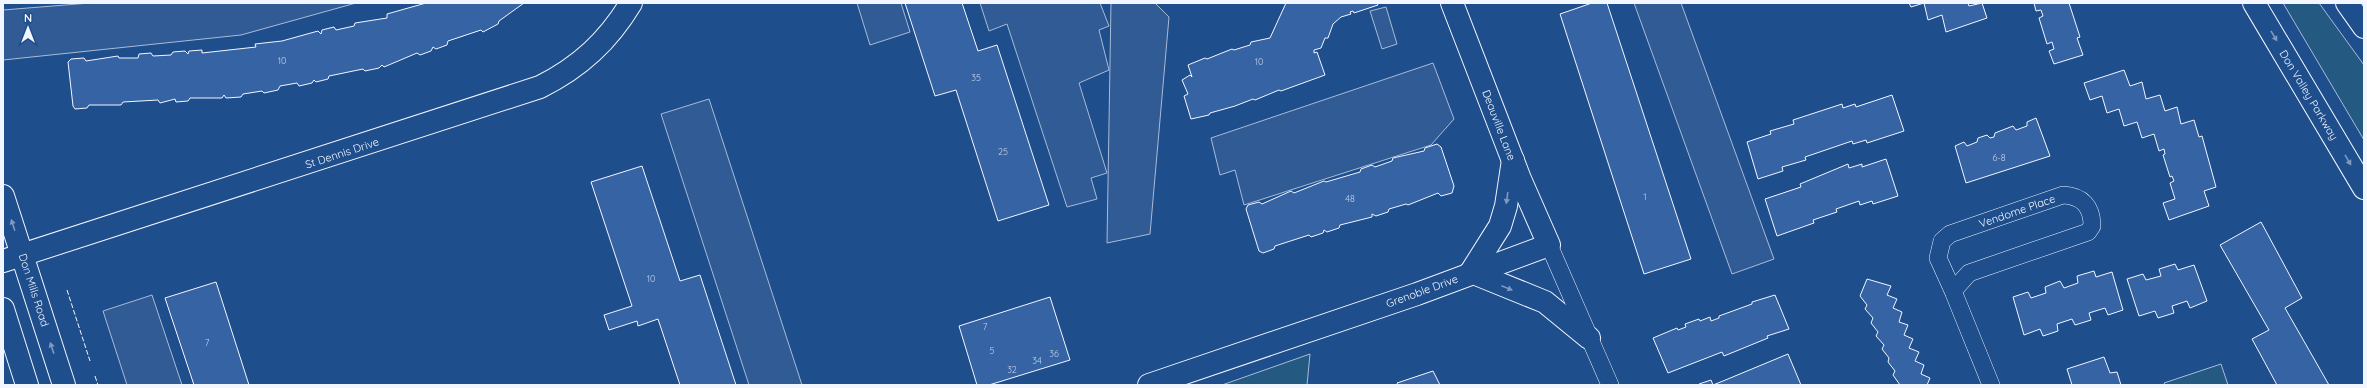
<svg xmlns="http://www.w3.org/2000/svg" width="2367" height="388" font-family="Quicksand,sans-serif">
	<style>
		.green { fill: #245a82; stroke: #a8bbd7 }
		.parking { fill: #305b95; stroke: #a8bbd7 }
		.building { fill: #3563a3; stroke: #f2f6ff }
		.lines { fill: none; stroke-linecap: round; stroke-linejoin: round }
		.street-casing { stroke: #f2f6ff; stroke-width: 18 }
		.secondary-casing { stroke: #f2f6ff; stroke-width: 24 }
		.highway-casing { stroke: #f2f6ff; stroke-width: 24 }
		.street { stroke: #1f4e8c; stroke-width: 17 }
		.secondary { stroke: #1f4e8c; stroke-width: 22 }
		.highway { stroke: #1f4e8c; stroke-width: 22 }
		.fence { stroke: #f2f6ff; stroke-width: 1; stroke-dasharray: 5 2; stroke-linecap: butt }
		.oneway { fill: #7e9ac0 }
		.labels { text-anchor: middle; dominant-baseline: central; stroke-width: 3; stroke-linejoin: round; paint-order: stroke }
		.number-label { font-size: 9px; fill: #c3d1e8 }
		.street-label { font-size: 11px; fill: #f2f6ff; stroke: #1f4e8c }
	</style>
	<rect width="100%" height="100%" fill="#1f4e8c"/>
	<!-- green -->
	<g class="green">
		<polygon points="2283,3 2319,3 2364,65 2364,140"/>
		<polygon points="1310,354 1307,385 1222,385"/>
		<polygon points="2221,364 2228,385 2165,385 2164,383"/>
	</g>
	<!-- parking -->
	<g class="parking">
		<polygon points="90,3 356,3 241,35 3,60 3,10"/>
		<polygon points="857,3 901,3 910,32 870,45"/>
		<polygon points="980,3 1100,3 1109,26 1099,30 1109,70 1079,83 1107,173 1091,178 1097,199 1067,207 1007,24 989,31"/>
		<polygon points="1111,3 1155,3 1169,17 1150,234 1107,243"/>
		<polygon points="1634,3 1681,3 1774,259 1732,274"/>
		<polygon points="1386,7 1397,44 1382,49 1370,11"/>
		<polygon points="1433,63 1454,119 1431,145 1244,205 1235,170 1220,175 1211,138"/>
		<polygon points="709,99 802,385 749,385 661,114"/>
		<polygon points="152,295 182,385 127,385 103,311"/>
	</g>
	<!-- building -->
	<g class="building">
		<polygon points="426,3 524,3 499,21 498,24 483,32 481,30 448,41 447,45 436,49 433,47 431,51 420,55 417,53 384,67 382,65 379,68 365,71 363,69 329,76 328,79 316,82 314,80 312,83 299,86 297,83 280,86 278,90 264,93 262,91 243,94 241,97 226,98 224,95 222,98 190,98 188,101 176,102 175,99 160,103 158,100 123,102 121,105 89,105 87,108 75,109 73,106 68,62 71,59 84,58 86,61 118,56 119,58 138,58 139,54 151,53 153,56 171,55 173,52 185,51 188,54 189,51 202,50 202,53 256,47 255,44 282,41 318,31 321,34 322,30 334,27 336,30 354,26 355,23 387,18 387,14"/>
		<polygon points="905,3 962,3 978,51 997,45 1049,205 998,221 956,90 935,96"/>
		<polygon points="1286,3 1377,3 1378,5 1354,13 1353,11 1350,12 1351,14 1341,17 1333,24 1328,38 1325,38 1321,48 1314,50 1314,53 1317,52 1325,75 1281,91 1279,90 1255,100 1253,99 1235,106 1210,113 1209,115 1191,119 1184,96 1188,94 1182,80 1190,75 1192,77 1188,65 1205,58 1207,59 1232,49 1234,50 1250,45 1251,42 1270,38"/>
		<polygon points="1592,3 1607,3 1691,259 1644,274 1560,14"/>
		<polygon points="1909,3 1968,3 1969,6 1982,3 1987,18 1946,32 1942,15 1928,20 1924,3 1911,7"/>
		<polygon points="2034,3 2069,3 2080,37 2077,38 2083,55 2054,64 2049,51 2054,49 2052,42 2047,44 2039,18 2043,16 2041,10 2036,11"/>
		<polygon points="2124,70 2130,86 2142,82 2146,99 2160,95 2165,111 2177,107 2181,124 2194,120 2199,137 2202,136 2216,187 2204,191 2209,206 2169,220 2163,203 2175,199 2170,183 2174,181 2172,176 2170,177 2163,155 2165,154 2164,149 2159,151 2154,134 2142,138 2137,122 2124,126 2119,109 2107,113 2102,96 2090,100 2084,83"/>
		<polygon points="1892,95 1904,131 1867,143 1866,140 1853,144 1852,141 1805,157 1806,160 1782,167 1783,171 1758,179 1747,142 1771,134 1770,131 1794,124 1793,120 1842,104 1843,108 1855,104 1856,107"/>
		<polygon points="2036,118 2050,156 1966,183 1955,146 1964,142 1967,146 1977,142 1978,138 1987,135 1990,138 1994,137 1995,133 2013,126 2016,130 2027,126 2027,122"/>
		<polygon points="1437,144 1441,147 1454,186 1452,193 1441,196 1438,193 1408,205 1406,204 1389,209 1388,212 1376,216 1372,214 1372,217 1340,225 1339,228 1327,232 1324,230 1323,233 1311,237 1309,235 1275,246 1274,249 1263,253 1259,251 1246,209 1248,205 1259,202 1262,204 1291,191 1294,193 1324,181 1326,182 1360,172 1361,169 1372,165 1375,167 1392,161 1393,158 1424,151 1425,148"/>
		<polygon points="1886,159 1898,196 1873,204 1872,201 1860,205 1859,201 1836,209 1837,212 1813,220 1814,223 1777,236 1765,199 1801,187 1800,184 1848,164 1849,168 1862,164 1862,167"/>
		<polygon points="642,166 680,281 700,275 736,385 680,385 658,319 638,326 637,321 609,330 604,315 632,306 591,182"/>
		<polygon points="2261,222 2302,298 2285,308 2329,385 2277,385 2252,339 2269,330 2220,245"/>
		<polygon points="2175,264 2178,270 2194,265 2207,301 2190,308 2187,301 2172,306 2174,313 2158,318 2155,311 2139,316 2127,279 2143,274 2146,280 2161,276 2159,269"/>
		<polygon points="2094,271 2096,277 2112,272 2123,310 2108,315 2105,308 2089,313 2091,320 2075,325 2072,319 2057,324 2058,331 2043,336 2040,329 2024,335 2013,297 2028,292 2031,298 2046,293 2045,287 2060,281 2064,288 2078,283 2077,276"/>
		<polygon points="1867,279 1891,286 1887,295 1897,299 1893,308 1902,312 1899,322 1908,325 1904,335 1913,339 1909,348 1919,352 1915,361 1924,365 1921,374 1930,378 1927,385 1900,385 1893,375 1895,371 1888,362 1889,358 1882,349 1884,345 1876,336 1878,332 1871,323 1873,318 1865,309 1867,305 1860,296"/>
		<polygon points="216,282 249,385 194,385 165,298"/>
		<polygon points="1775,295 1789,329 1767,336 1768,338 1724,356 1722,352 1668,373 1653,338 1677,328 1678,330 1686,327 1685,324 1699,319 1700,321 1710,317 1711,321 1719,318 1719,316 1752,304 1752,302"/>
		<polygon points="1050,297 1070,360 989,385 977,385 959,326"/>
		<polygon points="1788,354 1801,385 1699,385 1699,384 1711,380 1713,385 1723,381"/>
		<polygon points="2104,357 2110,373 2117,372 2121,385 2072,385 2067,369"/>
		<polygon points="1433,371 1440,385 1398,385 1397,383"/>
	</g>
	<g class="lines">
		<!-- street casing -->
		<g class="street-casing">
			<g id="street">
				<polyline points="1549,245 1610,385"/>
				<path d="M1953,291L1969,273L2088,232L2092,226C2092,206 2082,196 2063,195L1950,234L1942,241L1938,258L1953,291L1991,385"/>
			</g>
		</g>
		<!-- secondary casing -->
		<g class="secondary-casing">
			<g id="secondary">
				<polyline points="3,196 64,385"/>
				<path d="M3,261L540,87C580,67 608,41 631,3"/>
				<polyline points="1471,272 1545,302 1589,338"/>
				<polyline points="1471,272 1500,226 1506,206 1513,160"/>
				<polyline points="3,309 27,385"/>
				<polyline points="1149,385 1417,294 1549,245 1520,179 1452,3"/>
			</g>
		</g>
		<!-- highway casing -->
		<g class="highway-casing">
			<g id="highway">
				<polyline points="2254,3 2364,188"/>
				<polyline points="2347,3 2364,27"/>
			</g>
		</g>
		<!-- street -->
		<use href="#street" class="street"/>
		<!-- secondary -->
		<use href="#secondary" class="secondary"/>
		<!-- highway -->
		<use href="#highway" class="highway"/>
		<!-- fence -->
		<g class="fence">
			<polyline points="67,290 90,361"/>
			<polyline points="95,376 98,385"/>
		</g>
	</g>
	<!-- one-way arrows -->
	<defs><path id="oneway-solid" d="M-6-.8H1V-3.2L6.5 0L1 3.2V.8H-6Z"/></defs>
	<g class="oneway">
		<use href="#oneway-solid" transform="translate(2274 36) rotate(59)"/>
		<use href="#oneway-solid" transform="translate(2348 160) rotate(60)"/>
		<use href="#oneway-solid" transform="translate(1507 198) rotate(98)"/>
		<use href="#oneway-solid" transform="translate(13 225) rotate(-108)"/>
		<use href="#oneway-solid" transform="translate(1507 288) rotate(22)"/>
		<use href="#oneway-solid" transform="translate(52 348) rotate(-108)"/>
	</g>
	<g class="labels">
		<!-- number labels -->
		<g class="number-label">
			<text x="282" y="60">10</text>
			<text x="1259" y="61">10</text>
			<text x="976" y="77">35</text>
			<text x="1003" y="151">25</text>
			<text x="1999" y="157">6-8</text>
			<text x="1645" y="196">1</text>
			<text x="1350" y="198">48</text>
			<text x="651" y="278">10</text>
			<text x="985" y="326">7</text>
			<text x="207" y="342">7</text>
			<text x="992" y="350">5</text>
			<text x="1054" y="353">36</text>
			<text x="1037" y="360">34</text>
			<text x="1012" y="369">32</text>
		</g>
		<!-- street labels -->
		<g class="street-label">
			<text transform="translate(2309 95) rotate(59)">Don Valley Parkway</text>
			<text transform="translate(1499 125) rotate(69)">Deauville Lane</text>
			<text transform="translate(342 153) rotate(-18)">St Dennis Drive</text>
			<text transform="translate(2017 211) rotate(-19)">Vendome Place</text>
			<text transform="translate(34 290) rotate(72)">Don Mills Road</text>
			<text transform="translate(1422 291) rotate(-20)">Grenoble Drive</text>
		</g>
	</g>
	<!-- border -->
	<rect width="2367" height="388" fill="none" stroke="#f2f6ff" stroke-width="8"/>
	<!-- north arrow -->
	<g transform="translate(28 28)" stroke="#1f4e8c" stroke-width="3" paint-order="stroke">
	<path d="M0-3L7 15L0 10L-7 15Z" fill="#f2f6ff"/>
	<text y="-6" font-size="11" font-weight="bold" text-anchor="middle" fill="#f2f6ff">N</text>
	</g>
</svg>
